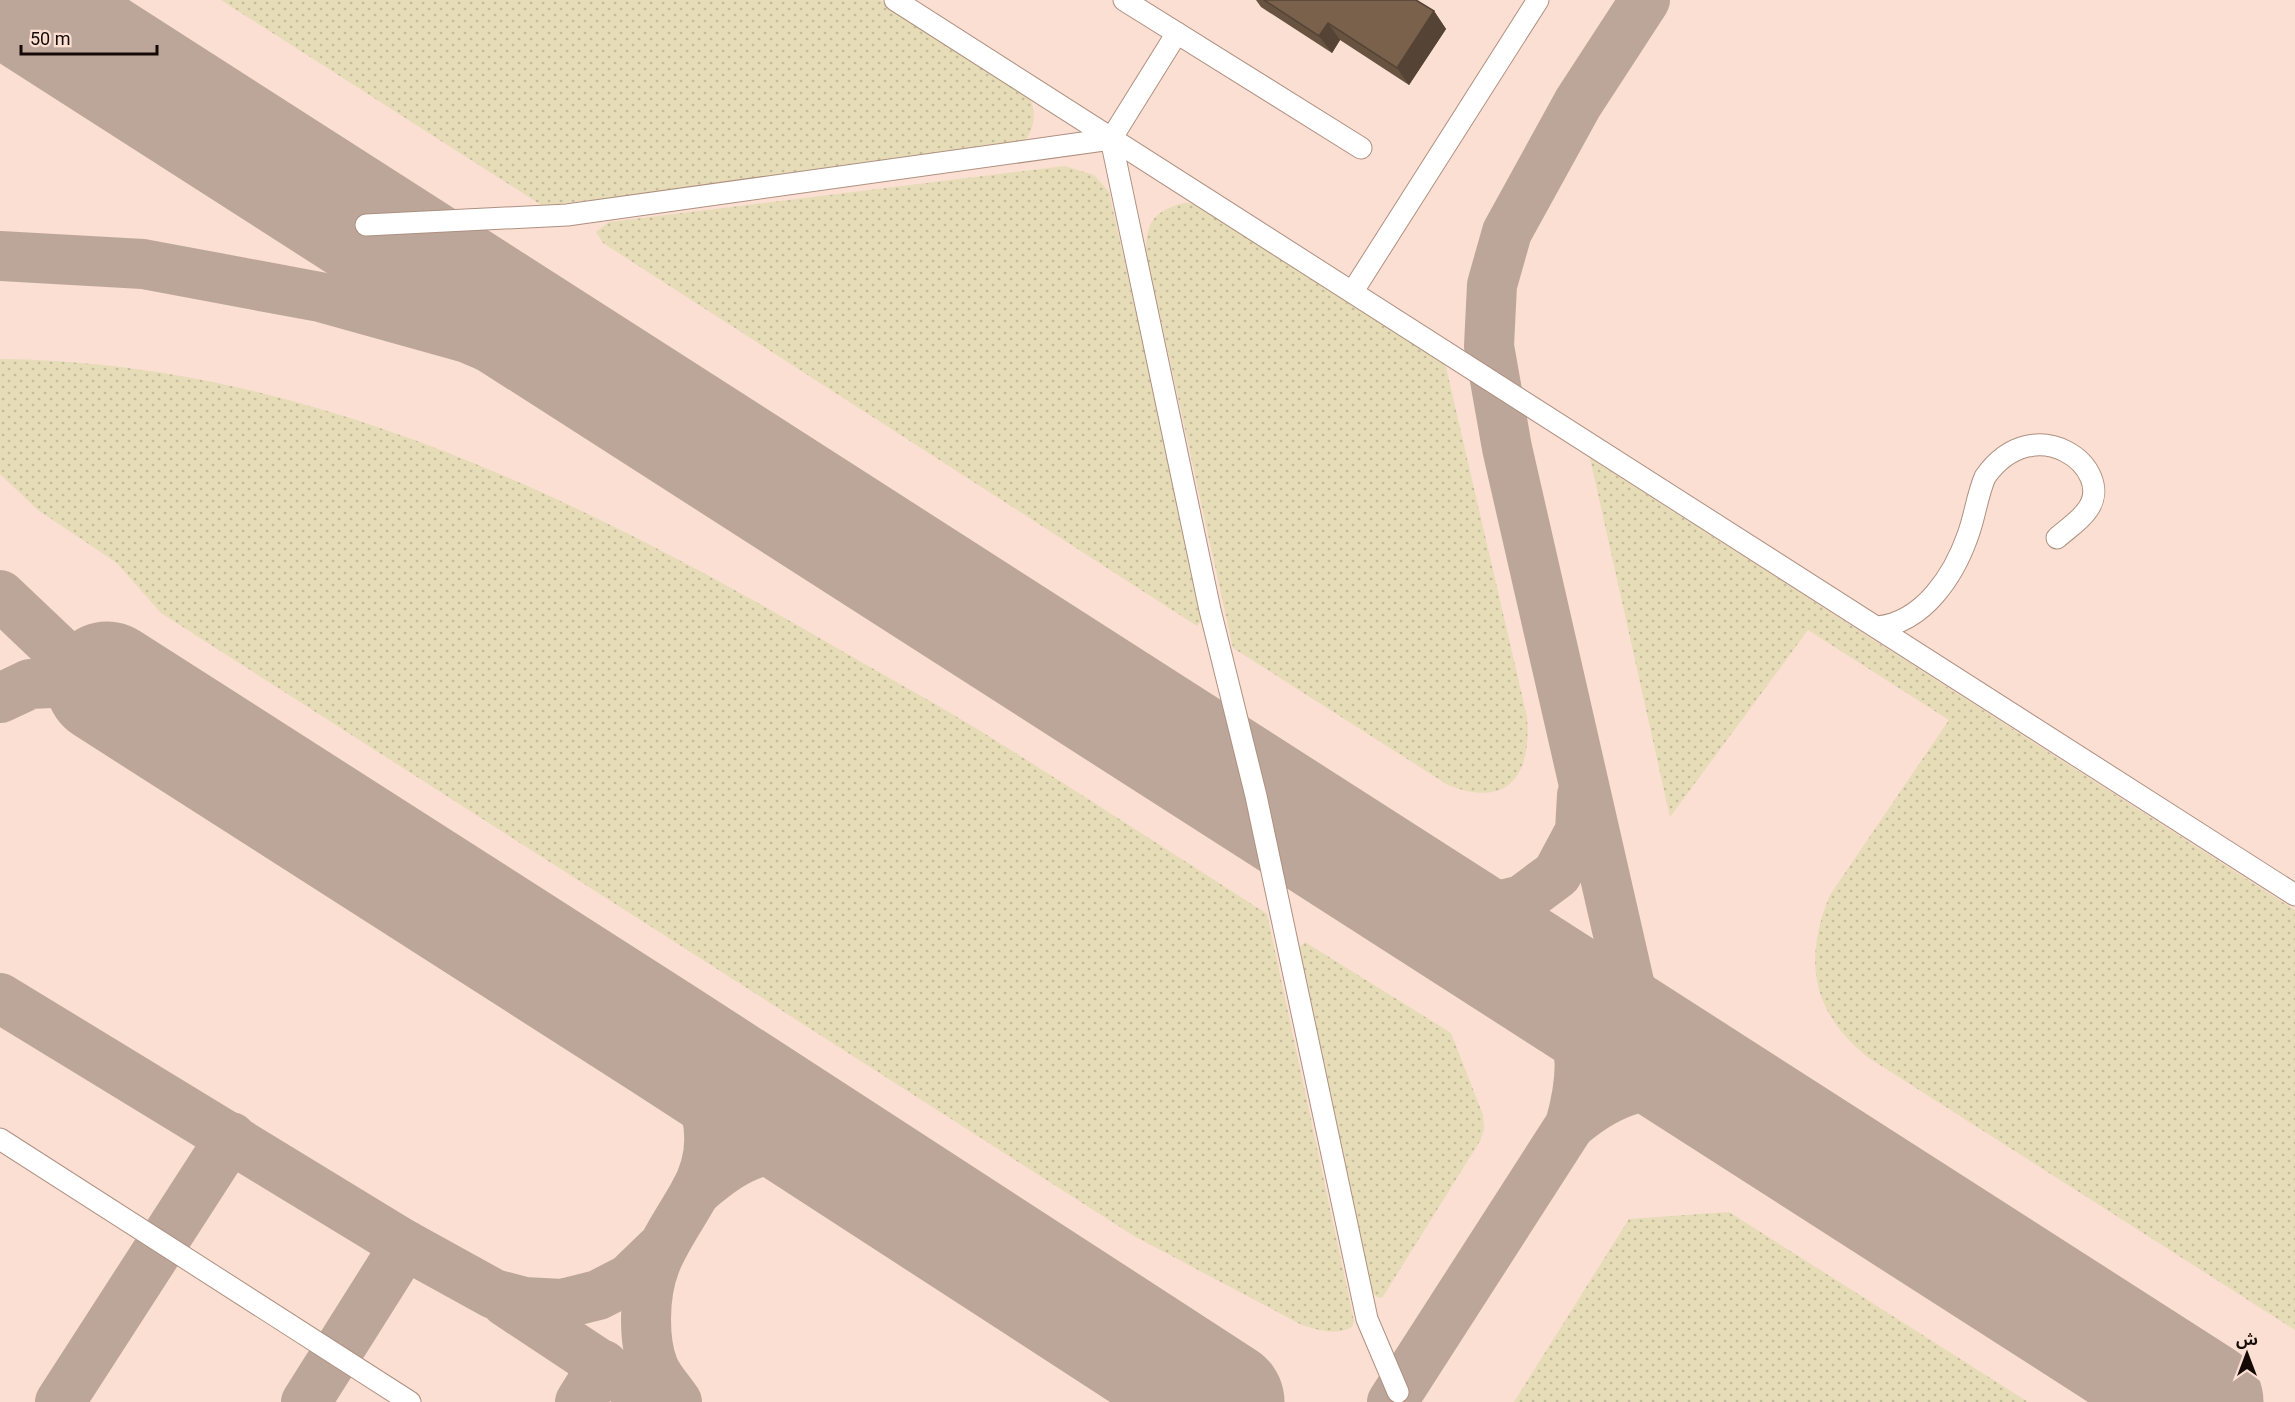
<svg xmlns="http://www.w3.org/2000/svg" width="2295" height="1402" font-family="Roboto,'Noto Sans Arabic',sans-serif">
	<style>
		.sand { fill: url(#sand-dots) }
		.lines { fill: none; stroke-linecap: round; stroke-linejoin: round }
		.taxiway { stroke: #bca69a; stroke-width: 50 }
		.runway { stroke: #bca69a; stroke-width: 123 }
		.minor-casing { stroke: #af9080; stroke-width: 23 }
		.minor { stroke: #fff; stroke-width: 21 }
		.wall { fill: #685341 }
		.shaded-wall { fill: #554435 }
		.building { fill: #79614c; stroke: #554435; stroke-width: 1.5 }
	</style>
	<defs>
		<pattern id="sand-dots" width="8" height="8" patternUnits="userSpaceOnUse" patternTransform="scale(1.5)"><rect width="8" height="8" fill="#e6dcb7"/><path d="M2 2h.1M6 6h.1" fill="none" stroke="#c4bb9c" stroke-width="1.8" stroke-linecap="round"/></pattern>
	</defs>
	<rect width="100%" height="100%" fill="#fadfd2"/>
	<!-- sand -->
	<g class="sand">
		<path d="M221,0H880L1024,91C1039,106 1036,132 1020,146L543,206Z"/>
		<polygon points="1065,166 1094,175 1109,192 1204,617 1197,626 603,243 596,232 609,222"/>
		<path d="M1185,203L1198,204L1445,363L1527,717C1532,775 1508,809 1448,785L1233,648L1146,252C1146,221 1155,210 1185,203Z"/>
		<path d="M0,359C300,362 569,493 823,640C876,671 930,700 982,732C1077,791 1172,853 1267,914L1354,1321L1352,1327C1335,1336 1319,1330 1302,1325L1134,1236L161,613L117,563L38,510L0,474Z"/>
		<path d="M1590,458L2295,910V1330L1869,1058C1811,1012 1803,961 1830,895L1949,720L1808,630L1670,817Z"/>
		<polygon points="1305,942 1451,1033 1483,1115 1484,1130 1480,1141 1382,1298 1377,1297 1372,1291 1298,949"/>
		<polygon points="1729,1212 2028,1402 1514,1402 1629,1219"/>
	</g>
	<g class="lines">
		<!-- taxiway -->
		<g class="taxiway">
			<polyline points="1645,0 1578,103 1507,232 1492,285 1489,346 1507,448 1629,982 1641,1019 1675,1064"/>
			<polyline points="0,256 143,264 320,297 467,338 588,389 721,453"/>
			<polyline points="0,595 58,650 107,683"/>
			<polyline points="0,698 30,684 72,682 111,690"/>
			<polyline points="1423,902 1477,911 1522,900 1557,874 1580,831 1582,795"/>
			<polyline points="0,998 405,1245 494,1294 524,1302 562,1304 598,1295 629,1279 659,1250"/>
			<path d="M665,1040C704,1084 726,1138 694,1194C668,1240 646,1262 646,1319C646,1334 648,1354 654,1368C659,1380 670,1391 677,1402"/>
			<path d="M1570,1125C1617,1085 1648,1082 1707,1084"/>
			<path d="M695,1192C745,1149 766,1144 832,1149"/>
			<polyline points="506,1302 657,1402"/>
			<polyline points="2111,1344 2182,1402"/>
			<polyline points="60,1402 231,1137"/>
			<polyline points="306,1402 405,1245"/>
			<polyline points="580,1402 603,1365"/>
			<path d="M1392,1402L1570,1125C1581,1086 1586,1046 1566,1009C1558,997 1544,985 1534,974"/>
		</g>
		<!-- runway -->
		<g class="runway">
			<polyline points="15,0 2202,1402"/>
			<polyline points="107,683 665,1040 1223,1402"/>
		</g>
		<!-- minor casing -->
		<g class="minor-casing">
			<g id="minor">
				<polyline points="895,0 2295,895"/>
				<polyline points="1124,0 1361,148"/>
				<polyline points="1177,33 1111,139 1210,610 1256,796 1367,1319 1398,1392"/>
				<polyline points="366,225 567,215 1111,139"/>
				<polyline points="1353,291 1538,0"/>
				<path d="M1878,627C1924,622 1954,575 1968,535C1975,516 1977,496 1985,477C2035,406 2116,469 2088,509C2081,520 2067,529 2057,538"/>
				<polyline points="0,1139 410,1402"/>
			</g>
		</g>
		<!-- minor -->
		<use href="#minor" class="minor"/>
	</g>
	<!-- wall -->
	<polygon class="wall" points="1256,0 1416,0 1434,11 1446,29 1409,85 1340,40 1332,53 1261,7"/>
	<!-- shaded-wall -->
	<g class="shaded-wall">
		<polygon points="1434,11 1446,29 1409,85 1397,68"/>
		<polygon points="1328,23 1340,40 1332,53 1319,36"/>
	</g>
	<!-- building -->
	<polygon class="building" points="1264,0 1416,0 1434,11 1397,68 1328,23 1319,36"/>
	<!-- north arrow -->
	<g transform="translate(2247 1354)" stroke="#fadfd2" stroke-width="4.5" paint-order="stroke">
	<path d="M0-4.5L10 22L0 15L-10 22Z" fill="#150a05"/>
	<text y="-9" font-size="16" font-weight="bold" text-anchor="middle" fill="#150a05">ش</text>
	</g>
	<!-- scale -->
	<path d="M21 45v9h136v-9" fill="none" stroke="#150a05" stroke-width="3"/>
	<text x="30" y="45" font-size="18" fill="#150a05" stroke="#fadfd2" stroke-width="4.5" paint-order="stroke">50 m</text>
</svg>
